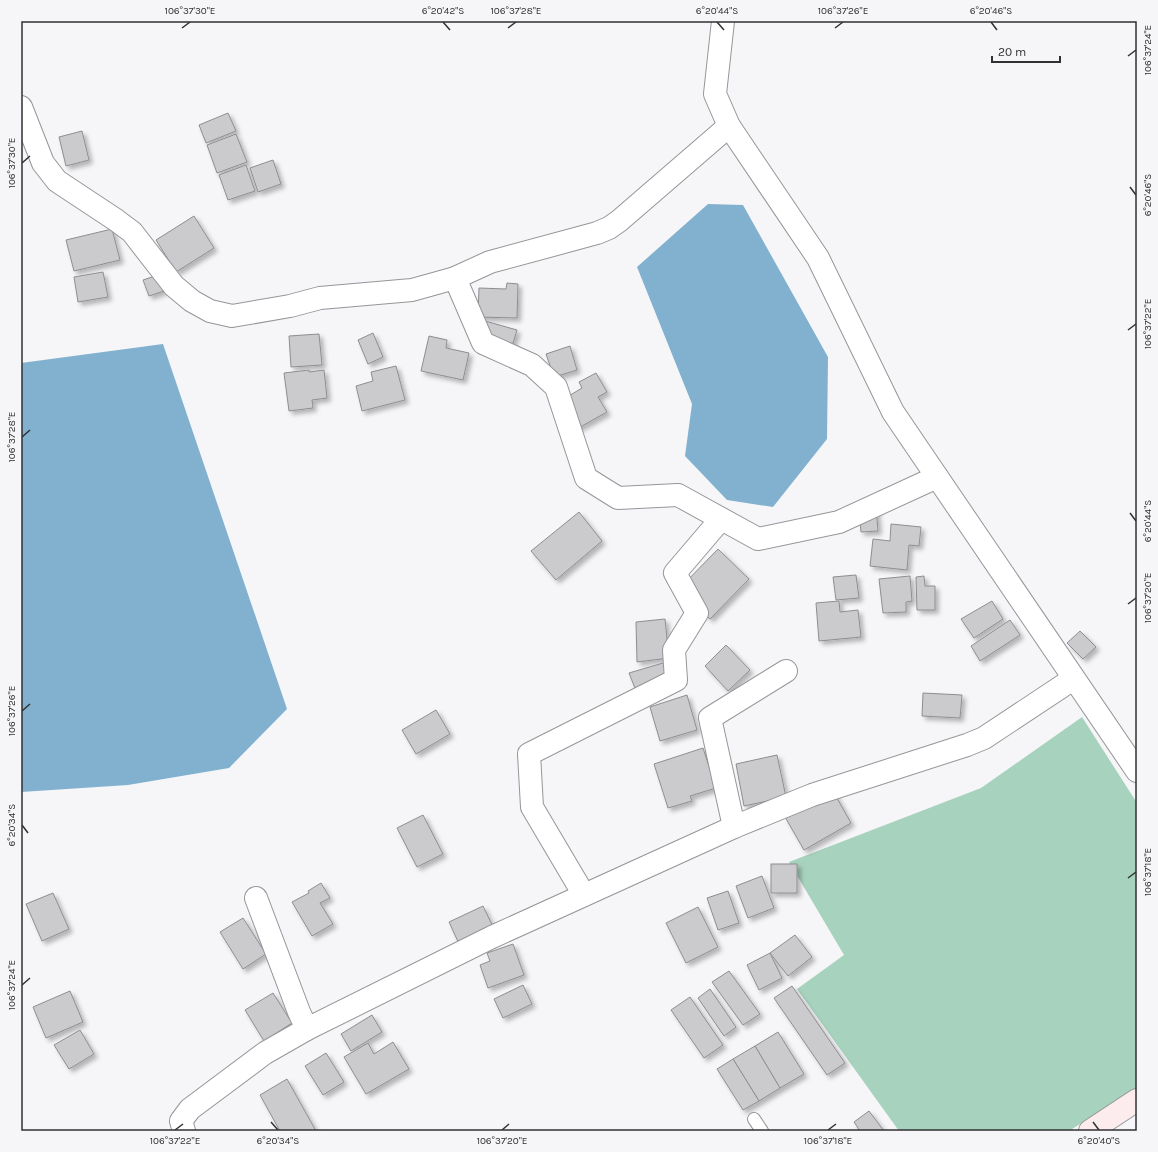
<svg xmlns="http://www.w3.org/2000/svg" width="1158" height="1152" font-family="Karla,sans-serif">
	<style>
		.green { fill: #a7d2bd }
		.water { fill: #81b1cf }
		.building { fill: #cbcbce; stroke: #8e8e91; filter: url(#shadow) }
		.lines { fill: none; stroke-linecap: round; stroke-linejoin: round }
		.lane-casing { stroke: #969699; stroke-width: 14 }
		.street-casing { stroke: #969699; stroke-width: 24 }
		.secondary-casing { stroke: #969699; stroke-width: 24 }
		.lane { stroke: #fff; stroke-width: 12 }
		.street { stroke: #fff; stroke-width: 22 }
		.secondary { stroke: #fcecee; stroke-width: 22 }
		.ticks { fill: none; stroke: #313133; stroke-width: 1.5 }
		.neatline { fill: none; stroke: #313133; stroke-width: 1.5 }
		.ticks-label { font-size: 10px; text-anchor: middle; fill: #313133 }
	</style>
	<defs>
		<filter id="shadow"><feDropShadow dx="3.5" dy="3.5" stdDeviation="2" flood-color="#0004"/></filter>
	</defs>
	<rect width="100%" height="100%" fill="#f6f6f9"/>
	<!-- green -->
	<polygon class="green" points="1082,717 1137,803 1137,1088 1069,1131 899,1131 797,989 844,955 789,862 981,788"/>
	<!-- water -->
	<g class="water">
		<polygon points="708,204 743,205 828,357 827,439 773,507 727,500 685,456 692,404 637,267"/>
		<polygon points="163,344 287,709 229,768 128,785 21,792 21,363"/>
	</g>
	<!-- building -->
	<g class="building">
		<polygon points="228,113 236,131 206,143 199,125"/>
		<polygon points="82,131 89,160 66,166 59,137"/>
		<polygon points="236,134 247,162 217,173 207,145"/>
		<polygon points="273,160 281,184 258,192 250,168"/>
		<polygon points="246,165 255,191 228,200 219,175"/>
		<polygon points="194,216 214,248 176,272 156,240"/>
		<polygon points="112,229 120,260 74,271 66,240"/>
		<polygon points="103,272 108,297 78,302 74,277"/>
		<polygon points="158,275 164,291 149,296 143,280"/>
		<polygon points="507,283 518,284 517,318 478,317 479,288 506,289"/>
		<polygon points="485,321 517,330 510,353 479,344"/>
		<polygon points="373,333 383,357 368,364 358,340"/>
		<polygon points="319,334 322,365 291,367 289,336"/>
		<polygon points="429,336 447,340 446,348 469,353 463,380 421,371"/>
		<polygon points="570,346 577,370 554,377 546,354"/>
		<polygon points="396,366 405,400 362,411 356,386 373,381 371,372"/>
		<polygon points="309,370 309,372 324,370 327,398 312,400 313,408 289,411 284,373"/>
		<polygon points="596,373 607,392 598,397 607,412 573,431 557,403 582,388 579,382"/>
		<polygon points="876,507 878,531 861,532 859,509"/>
		<polygon points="579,512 602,541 556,580 531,551"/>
		<polygon points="891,524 921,527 919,546 909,545 907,570 870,566 873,539 890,541"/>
		<polygon points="718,549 749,579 710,619 679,589"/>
		<polygon points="856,575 859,598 836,600 833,577"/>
		<polygon points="910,576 912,601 906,602 906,612 883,613 879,579"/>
		<polygon points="924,576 925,586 935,586 935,610 917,610 916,577"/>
		<polygon points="839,601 840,612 858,610 861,637 819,641 816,603"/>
		<polygon points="992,601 1003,619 974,638 961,619"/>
		<polygon points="665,619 669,658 637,662 636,622"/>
		<polygon points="1010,620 1020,635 980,661 971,646"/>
		<polygon points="1080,631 1096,647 1083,659 1067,643"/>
		<polygon points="726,645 750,670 728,691 705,666"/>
		<polygon points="663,663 670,681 640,701 629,673"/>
		<polygon points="923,693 962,695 960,718 922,716"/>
		<polygon points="687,695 697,730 660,741 650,707"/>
		<polygon points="436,710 450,734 416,754 402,730"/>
		<polygon points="703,748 716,788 690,796 692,801 668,808 654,764"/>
		<polygon points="777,755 786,797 744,806 736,764"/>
		<polygon points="833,791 851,823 804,850 785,817"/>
		<polygon points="423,815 443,854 417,867 397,828"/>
		<rect x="771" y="864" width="26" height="29"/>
		<polygon points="762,876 774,908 748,918 736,886"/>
		<polygon points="321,883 330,898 320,903 333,924 312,936 292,902 309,893 308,891"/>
		<polygon points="728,891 739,923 718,930 707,898"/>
		<polygon points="53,893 69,929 42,941 26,904"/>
		<polygon points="483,906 495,931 460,946 449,922"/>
		<polygon points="698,907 718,947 686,963 666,923"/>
		<polygon points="243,918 266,954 243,969 220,932"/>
		<polygon points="795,935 812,957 788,976 770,953"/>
		<polygon points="513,944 524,975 488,988 480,965 490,961 487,953"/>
		<polygon points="770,953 782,978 759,990 747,965"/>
		<polygon points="729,971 760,1014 743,1025 712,982"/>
		<polygon points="523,985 532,1004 503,1018 494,999"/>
		<polygon points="792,986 845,1063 827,1075 774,998"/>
		<polygon points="710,989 736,1027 724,1036 698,998"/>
		<polygon points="70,991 83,1022 46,1038 33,1007"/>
		<polygon points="273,993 292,1023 264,1041 245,1010"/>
		<polygon points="690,997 723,1045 704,1058 671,1010"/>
		<polygon points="372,1015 382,1032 351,1051 341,1034"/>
		<polygon points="80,1030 94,1054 69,1069 54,1045"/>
		<polygon points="778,1032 804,1074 780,1088 755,1046"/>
		<polygon points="393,1042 409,1069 366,1094 344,1057 368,1043 374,1054"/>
		<polygon points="755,1046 780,1088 759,1101 733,1059"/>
		<polygon points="326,1053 344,1082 323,1095 305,1066"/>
		<polygon points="733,1059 759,1101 743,1110 717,1069"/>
		<polygon points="287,1079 316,1131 280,1131 260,1095"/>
		<polygon points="869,1111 884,1131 860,1131 854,1122"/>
	</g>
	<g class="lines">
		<!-- lane casing -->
		<g class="lane-casing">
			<polyline id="lane" points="754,1119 762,1131"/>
		</g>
		<!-- street casing -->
		<g class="street-casing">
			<g id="street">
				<polyline points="723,21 715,94 729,126 818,258 893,412 1137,771"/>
				<polyline points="21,107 43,163 57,181 116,220 132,232 174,286 192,301 210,311 232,316 290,306 320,298 412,290 455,278 490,262 597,233 609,228 619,221 729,126"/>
				<polyline points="455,278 483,343 532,365 556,387 586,478 618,498 678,495 758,539 839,522 937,477"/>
				<polyline points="734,827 710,718 786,671"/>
				<polyline points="584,895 532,807 529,754 676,680 674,650 697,613 675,573 721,519"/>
				<polyline points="307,1029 492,937 734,827 812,795 967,745 984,738 1073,679"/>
				<polyline points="184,1131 181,1121 190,1109 265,1053 307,1029 299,1012 256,898"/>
			</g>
		</g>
		<!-- secondary casing -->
		<g class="secondary-casing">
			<polyline id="secondary" points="1090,1131 1137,1100"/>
		</g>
		<!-- lane -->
		<use href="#lane" class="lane"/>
		<!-- street -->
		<use href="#street" class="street"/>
		<!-- secondary -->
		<use href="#secondary" class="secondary"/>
	</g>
	<!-- ticks -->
	<path class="ticks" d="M443,22L450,30M717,22L724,30M991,22L997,30M182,28L190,22M508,28L516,22M835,28L843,22M1128,56L1136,50M22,163L30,156M1130,187L1136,195M1128,330L1136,324M22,437L30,430M1130,513L1136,521M1128,604L1136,598M22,711L30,704M22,825L28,833M1128,878L1136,872M22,985L30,978M271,1122L278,1130M1093,1122L1099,1130M175,1130L183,1124M502,1130L509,1124M828,1130L836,1124"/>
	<!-- border -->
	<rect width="1158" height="1152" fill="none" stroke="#f6f6f9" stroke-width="44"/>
	<!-- scale -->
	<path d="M992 56v6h68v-6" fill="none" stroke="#313133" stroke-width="2"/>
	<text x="998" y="56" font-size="12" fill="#313133" stroke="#f6f6f9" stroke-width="3" paint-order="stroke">20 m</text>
	<rect x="22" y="22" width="1114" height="1108" class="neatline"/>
	<g class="ticks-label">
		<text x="190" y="14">106°37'30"E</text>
		<text x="443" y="14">6°20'42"S</text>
		<text x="516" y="14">106°37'28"E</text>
		<text x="717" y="14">6°20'44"S</text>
		<text x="843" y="14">106°37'26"E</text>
		<text x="991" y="14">6°20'46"S</text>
		<text transform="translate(1147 50) rotate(-90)" y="4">106°37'24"E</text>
		<text transform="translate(11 163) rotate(-90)" y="4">106°37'30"E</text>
		<text transform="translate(1147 195) rotate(-90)" y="4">6°20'46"S</text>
		<text transform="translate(1147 324) rotate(-90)" y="4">106°37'22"E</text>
		<text transform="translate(11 437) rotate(-90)" y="4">106°37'28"E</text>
		<text transform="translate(1147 521) rotate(-90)" y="4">6°20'44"S</text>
		<text transform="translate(1147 598) rotate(-90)" y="4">106°37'20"E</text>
		<text transform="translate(11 711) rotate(-90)" y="4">106°37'26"E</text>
		<text transform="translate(11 825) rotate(-90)" y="4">6°20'34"S</text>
		<text transform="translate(1147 872) rotate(-90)" y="4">106°37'18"E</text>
		<text transform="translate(11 985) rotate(-90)" y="4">106°37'24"E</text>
		<text x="175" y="1144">106°37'22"E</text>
		<text x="278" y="1144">6°20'34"S</text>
		<text x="502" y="1144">106°37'20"E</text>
		<text x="828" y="1144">106°37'18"E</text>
		<text x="1099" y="1144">6°20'40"S</text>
	</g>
</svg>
